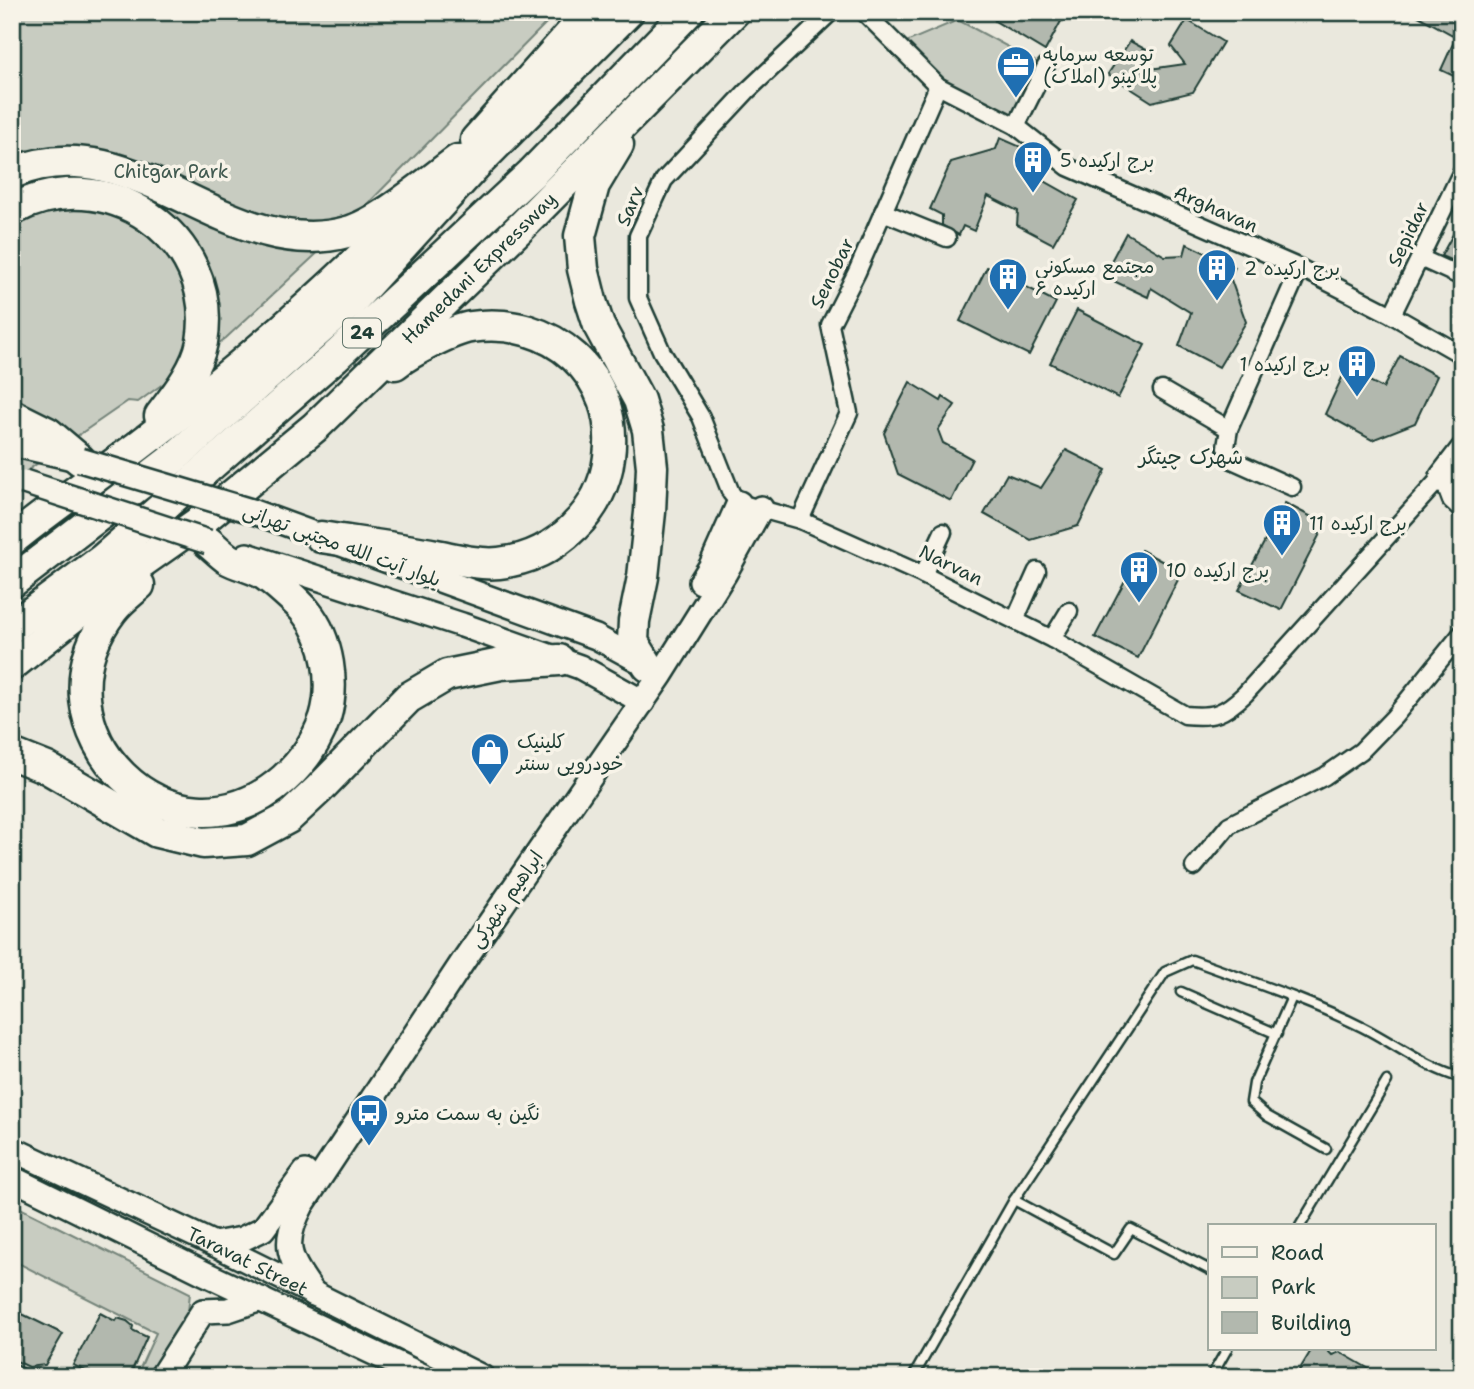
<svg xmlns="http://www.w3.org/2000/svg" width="1474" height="1389" font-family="'Shantell Sans','Playpen Sans Arabic',sans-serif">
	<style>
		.green { fill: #c8ccc1; stroke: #74847a; stroke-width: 2 }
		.building { fill: #b2b8ae; stroke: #1f3d34; stroke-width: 2 }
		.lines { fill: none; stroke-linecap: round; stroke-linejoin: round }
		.lane-casing { stroke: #1f3d34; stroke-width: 13 }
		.street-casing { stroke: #1f3d34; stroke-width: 21 }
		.secondary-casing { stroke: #1f3d34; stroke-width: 28 }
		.highway-casing { stroke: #1f3d34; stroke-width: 35 }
		.lane { stroke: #f7f3e8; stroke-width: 8 }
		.street { stroke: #f7f3e8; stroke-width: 16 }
		.secondary { stroke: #f7f3e8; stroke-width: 23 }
		.highway { stroke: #f7f3e8; stroke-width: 30 }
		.secondary-bridge-casing { stroke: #1f3d34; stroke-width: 28; stroke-linecap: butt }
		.secondary-bridge { stroke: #f7f3e8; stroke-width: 23 }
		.labels { text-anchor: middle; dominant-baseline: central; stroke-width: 7; stroke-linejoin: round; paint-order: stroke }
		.shield { fill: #f7f3e8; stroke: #60746a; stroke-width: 2 }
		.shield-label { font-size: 18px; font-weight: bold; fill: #1f3d34 }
		.poi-label { font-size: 19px; fill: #1f3d34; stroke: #f7f3e8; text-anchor: start }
		.park-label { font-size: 19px; fill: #415a50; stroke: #f7f3e8 }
		.street-label { font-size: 19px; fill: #1f3d34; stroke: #f7f3e8 }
		.neighbourhood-label { font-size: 21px; fill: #1f3d34; stroke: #f7f3e8 }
	</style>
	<rect width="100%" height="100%" fill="#eae8dd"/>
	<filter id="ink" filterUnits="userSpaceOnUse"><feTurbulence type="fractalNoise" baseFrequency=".0143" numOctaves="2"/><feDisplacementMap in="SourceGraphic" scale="14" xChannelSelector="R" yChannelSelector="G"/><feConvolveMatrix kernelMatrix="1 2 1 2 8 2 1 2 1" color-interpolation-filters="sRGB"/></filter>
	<g filter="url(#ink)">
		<!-- green -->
		<g class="green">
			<polygon points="12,12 557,12 339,233 226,338 138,402 128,401 12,481"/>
			<polygon points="958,20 1038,63 1012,118 942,80 906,42"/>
			<polygon points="12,1204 190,1293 188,1312 154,1377 136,1377 156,1333 12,1260"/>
		</g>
		<!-- building -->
		<g class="building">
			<polygon points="993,12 1066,12 1045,51 995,21"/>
			<polygon points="1411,12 1462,12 1462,80 1441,70 1456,37"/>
			<polygon points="1187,20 1223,42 1193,92 1152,102 1108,74 1130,41 1152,53 1143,70 1185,64 1171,46"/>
			<polygon points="1000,138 1030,151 1045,162 1041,179 1078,200 1053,244 1017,225 1018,211 988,196 974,231 963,226 959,235 942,225 942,215 930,209 951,162 996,149"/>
			<polygon points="1462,218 1462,265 1441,256"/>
			<polygon points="1126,233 1165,256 1184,255 1187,244 1235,267 1230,277 1246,322 1219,367 1179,346 1191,313 1151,288 1148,297 1103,276"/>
			<polygon points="987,267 1056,302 1029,355 960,321"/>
			<polygon points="1077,310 1145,345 1118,398 1050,363"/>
			<polygon points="1400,356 1437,376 1415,423 1372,440 1325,414 1346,369 1383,388"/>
			<polygon points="910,382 941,401 943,397 955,405 938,430 943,443 972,459 951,501 898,474 884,433"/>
			<polygon points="1066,450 1106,470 1078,526 1031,540 984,514 1007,474 1041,488"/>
			<polygon points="1285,503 1325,524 1281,610 1239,590"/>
			<polygon points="1141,550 1182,572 1138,658 1095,637"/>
			<polygon points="12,1309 63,1334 45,1365 29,1367 12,1359"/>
			<polygon points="100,1313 115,1321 117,1318 127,1321 133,1326 132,1330 147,1337 129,1377 91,1377 92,1374 73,1365"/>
			<polygon points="1312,1349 1326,1349 1332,1355 1340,1352 1383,1377 1295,1377"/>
		</g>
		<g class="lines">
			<!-- lane casing -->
			<g class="lane-casing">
				<g id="lane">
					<polyline points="1181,992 1277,1034"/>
					<polyline points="1292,997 1254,1083 1251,1102 1267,1116 1326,1149"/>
					<polyline points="1014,1200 1114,1254 1131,1229 1210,1270"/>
					<polyline points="1300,1226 1387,1081"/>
					<path d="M913,1377L1014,1200L1165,972L1192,960C1249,981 1308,1000 1362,1027C1396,1044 1425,1068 1462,1078"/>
					<polyline points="1211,1377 1227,1349"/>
				</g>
			</g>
			<!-- street casing -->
			<g class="street-casing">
				<g id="street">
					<polyline points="831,12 747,91 664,180 638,236 638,298 662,352 701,417 731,493 739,503 800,520 923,575 1052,639 1069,611"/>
					<polyline points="864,12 938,86 1016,126 1068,167 1300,268 1392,315 1462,355"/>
					<polyline points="1016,126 1046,66"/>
					<polyline points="883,212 947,238"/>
					<polyline points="1420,258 1462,277"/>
					<polyline points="1392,315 1462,171"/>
					<polyline points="1162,390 1229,429"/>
					<polyline points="1292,487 1232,460 1226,447 1229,429 1300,268"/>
					<polyline points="800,520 849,413 830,325 857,272 938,86"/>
					<polyline points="923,575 943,532"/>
					<polyline points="1015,620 1037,571"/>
					<path d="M1052,639L1185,715C1214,718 1224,714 1245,694L1442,476L1451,500L1462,510"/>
					<polyline points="1194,867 1229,825 1325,776 1361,751 1394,717 1462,633"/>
					<polyline points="12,1373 19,1377"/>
				</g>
			</g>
			<!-- secondary casing -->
			<g class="secondary-casing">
				<g id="secondary">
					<polyline points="12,444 77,459"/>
					<polyline points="1442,476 1462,450"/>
					<polyline points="251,511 596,637 647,665"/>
					<polyline points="247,555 462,625 580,667 643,702"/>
					<polyline points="701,582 711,566 739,503"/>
					<path id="s1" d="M12,1149L214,1244L482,1377"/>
					<polyline points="12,1178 204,1273 425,1377"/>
					<polyline points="214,1244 242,1239 263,1229 305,1172"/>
					<path d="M314,1294C289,1258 280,1246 302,1205L464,960L661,675L725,573L761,508"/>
					<polyline points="161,1377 203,1311 228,1310 261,1299"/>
				</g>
			</g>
			<!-- highway casing -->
			<g class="highway-casing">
				<g id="highway">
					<polyline points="476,140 590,12"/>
					<polyline points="618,145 594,185 580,236 583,269 591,301 599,326 639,400 648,430 652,467 650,512 643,577 634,621 633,642 648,666"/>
					<path d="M12,173C134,121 227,265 347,232C380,223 429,181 458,160"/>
					<path d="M12,210C105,159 220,235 202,342C197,369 176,395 160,416"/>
					<polyline points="12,415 48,433 80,460"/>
					<path d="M321,537C360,543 398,548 436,555C457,559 478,565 499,563C528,560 554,547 574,527C593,509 606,484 609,457C620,375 551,315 471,327C452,330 410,352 395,364"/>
					<path d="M12,540C52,507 95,478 137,447C231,376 327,293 410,209"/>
					<polyline points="12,582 174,458 351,302 475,166 628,12"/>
					<path d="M139,585C130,593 119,601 112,611C22,729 173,877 284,779C302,763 317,741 325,718C335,685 329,640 306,612C299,603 272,579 262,573C252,567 239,565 228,559C221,554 214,547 208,542"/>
					<polyline points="12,627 103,559 335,357 532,173 688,12"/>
					<path id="s2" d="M12,665L138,565L206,517L315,427L520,228L734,12"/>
					<polyline points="12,754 47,768 157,832 203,843 247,840 288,818 318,790 408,698 447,675 501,664 559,660"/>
				</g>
			</g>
			<!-- lane -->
			<use href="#lane" class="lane"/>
			<!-- street -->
			<use href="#street" class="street"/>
			<!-- secondary -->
			<use href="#secondary" class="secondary"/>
			<!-- highway -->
			<use href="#highway" class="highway"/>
			<!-- secondary-bridge casing -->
			<g class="secondary-bridge-casing">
				<g id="secondary-bridge">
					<polyline points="80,460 251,511"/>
					<polyline points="24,482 208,542"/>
				</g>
			</g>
			<!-- secondary-bridge -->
			<use href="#secondary-bridge" class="secondary-bridge"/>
		</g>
	</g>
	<!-- icons -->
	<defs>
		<g id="office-pin" transform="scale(2.0125)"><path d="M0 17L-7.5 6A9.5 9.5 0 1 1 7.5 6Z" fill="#1f6fb2" stroke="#f7f3e8"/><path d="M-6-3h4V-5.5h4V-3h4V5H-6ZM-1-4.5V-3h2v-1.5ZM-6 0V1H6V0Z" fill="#fff"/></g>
		<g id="building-pin" transform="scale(2.0125)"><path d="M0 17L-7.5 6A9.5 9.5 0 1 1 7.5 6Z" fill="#1f6fb2" stroke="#f7f3e8"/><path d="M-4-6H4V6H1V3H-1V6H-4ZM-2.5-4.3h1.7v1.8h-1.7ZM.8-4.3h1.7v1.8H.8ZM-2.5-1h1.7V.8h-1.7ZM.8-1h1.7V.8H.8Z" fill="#fff"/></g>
		<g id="shop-pin" transform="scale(2.0125)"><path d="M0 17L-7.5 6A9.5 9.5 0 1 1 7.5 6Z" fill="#1f6fb2" stroke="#f7f3e8"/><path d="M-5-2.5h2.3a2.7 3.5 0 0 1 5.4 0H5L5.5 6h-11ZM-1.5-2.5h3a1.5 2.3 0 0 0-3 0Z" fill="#fff"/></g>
		<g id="bus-pin" transform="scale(2.0125)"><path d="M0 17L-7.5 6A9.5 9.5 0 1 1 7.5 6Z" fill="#1f6fb2" stroke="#f7f3e8"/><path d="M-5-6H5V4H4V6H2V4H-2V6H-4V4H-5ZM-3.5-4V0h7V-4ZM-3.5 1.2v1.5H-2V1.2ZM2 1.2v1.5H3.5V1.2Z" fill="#fff"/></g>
	</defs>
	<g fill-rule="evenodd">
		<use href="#office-pin" x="1016" y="65"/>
		<use href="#building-pin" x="1033" y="160"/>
		<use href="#building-pin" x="1217" y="268"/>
		<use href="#building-pin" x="1008" y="277"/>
		<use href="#building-pin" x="1357" y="364"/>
		<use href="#building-pin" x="1282" y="523"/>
		<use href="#building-pin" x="1139" y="570"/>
		<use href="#shop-pin" x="490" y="752"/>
		<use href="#bus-pin" x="369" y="1113"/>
	</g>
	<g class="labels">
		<!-- shield labels -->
		<rect class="shield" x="343" y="318.5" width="38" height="29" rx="5"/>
		<g class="shield-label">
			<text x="362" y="333">24</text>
		</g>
		<!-- poi labels -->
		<g class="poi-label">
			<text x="1043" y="54">توسعه سرمایه<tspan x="1043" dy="22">پلاکینو (املاک)</tspan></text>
			<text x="1060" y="160">برج ارکیده 5</text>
			<text x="1035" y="266">مجتمع مسکونی<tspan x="1035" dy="22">ارکیده ۶</tspan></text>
			<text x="1244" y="268">برج ارکیده 2</text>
			<text x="1330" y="364" text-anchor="end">برج ارکیده 1</text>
			<text x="1309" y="523">برج ارکیده 11</text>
			<text x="1166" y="570">برج ارکیده 10</text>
			<text x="517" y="741">کلینیک<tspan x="517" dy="22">خودرویی سنتر</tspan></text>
			<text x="396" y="1113">نگین به سمت مترو</text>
		</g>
		<!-- park labels -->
		<g class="park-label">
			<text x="171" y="171">Chitgar Park</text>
		</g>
		<!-- street labels -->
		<g class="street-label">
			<text transform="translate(630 206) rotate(-67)">Sarv</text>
			<text transform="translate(1216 209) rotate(24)">Arghavan</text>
			<text transform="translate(1408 234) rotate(-64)">Sepidar</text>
			<text stroke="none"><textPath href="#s2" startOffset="614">Hamedani Expressway</textPath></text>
			<text transform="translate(832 273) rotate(-64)">Senobar</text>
			<text transform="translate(342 545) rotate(20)">بلوار آیت الله مجتبی تهرانی</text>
			<text transform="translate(951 565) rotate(26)">Narvan</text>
			<text transform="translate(506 899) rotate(-55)">ابراهیم شهرکی</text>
			<text stroke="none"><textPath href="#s1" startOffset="261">Taravat Street</textPath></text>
		</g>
		<!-- neighbourhood labels -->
		<g class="neighbourhood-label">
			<text x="1191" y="457">شهرک چیتگر</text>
		</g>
	</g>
	<!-- margin -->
	<rect width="1474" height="1389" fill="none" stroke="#f7f3e8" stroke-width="42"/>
	<rect x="21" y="21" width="1432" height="1347" fill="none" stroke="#1f3d34" stroke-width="2.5" filter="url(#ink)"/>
	<!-- legend -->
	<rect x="1208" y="1224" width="228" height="126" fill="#f7f3e8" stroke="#a1aaa0" stroke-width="2"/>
	<rect x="1222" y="1247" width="35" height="10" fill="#f7f3e8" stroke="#a1aaa0" stroke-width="2"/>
	<text x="1271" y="1260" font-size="21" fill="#1f3d34">Road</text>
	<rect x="1222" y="1277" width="35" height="21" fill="#c8ccc1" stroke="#a1aaa0" stroke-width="2"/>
	<text x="1271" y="1294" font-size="21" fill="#1f3d34">Park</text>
	<rect x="1222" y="1312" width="35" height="21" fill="#b2b8ae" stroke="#a1aaa0" stroke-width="2"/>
	<text x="1271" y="1330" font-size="21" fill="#1f3d34">Building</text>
</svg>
